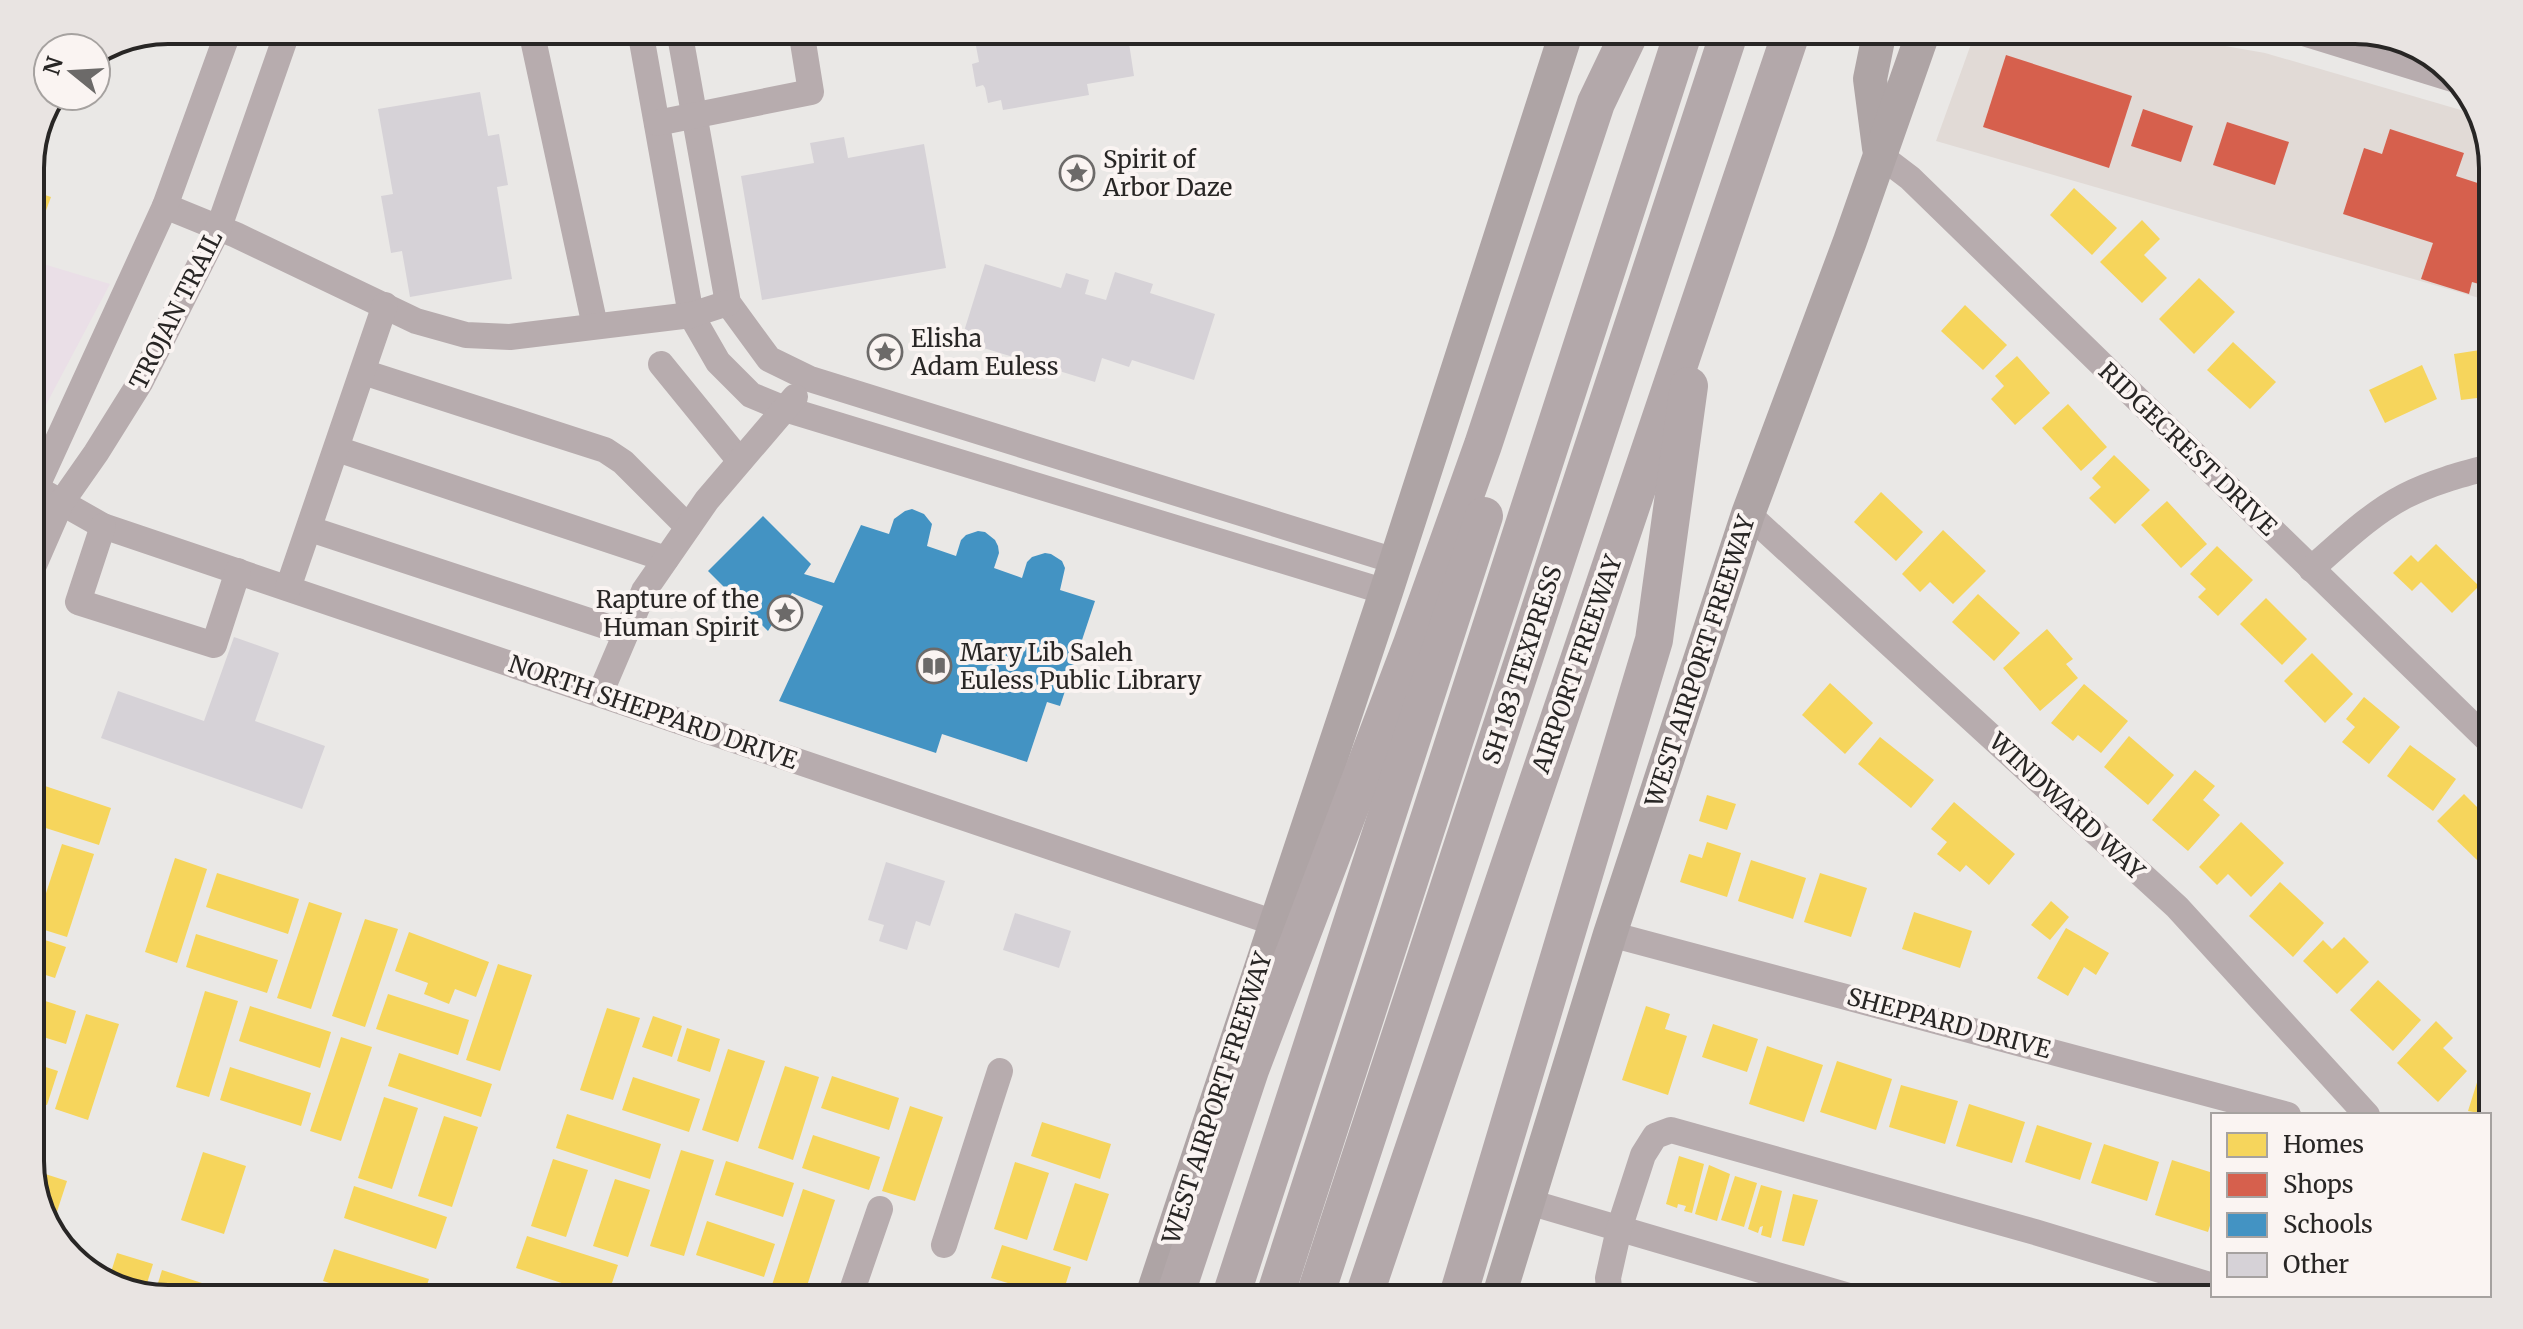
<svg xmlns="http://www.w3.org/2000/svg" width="2523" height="1329" font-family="Merriweather,serif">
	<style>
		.built { fill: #e1dad6 }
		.education { fill: #eadfe7 }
		.homes { fill: #f6d55c }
		.shops { fill: #d6604d }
		.schools { fill: #4393c3 }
		.building { fill: #d6d2d7 }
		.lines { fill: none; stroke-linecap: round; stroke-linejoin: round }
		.minor { stroke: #b7acae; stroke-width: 26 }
		.major { stroke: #aea4a5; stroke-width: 34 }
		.highway { stroke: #b3a8aa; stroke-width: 38 }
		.labels { text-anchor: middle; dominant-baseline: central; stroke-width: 8; stroke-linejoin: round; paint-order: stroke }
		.poi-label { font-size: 24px; fill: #282625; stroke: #faf4f2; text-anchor: start }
		.street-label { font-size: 24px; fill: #282625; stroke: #faf4f2 }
		.rim { fill: none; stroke: #282625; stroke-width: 4 }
	</style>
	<rect width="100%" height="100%" fill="#eae8e6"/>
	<!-- built -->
	<polygon class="built" points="1979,30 2134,30 2265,53 2478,115 2493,160 2493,302 1936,141 1975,33"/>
	<!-- education -->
	<polygon class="education" points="30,260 110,284 30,435"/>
	<!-- homes -->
	<g class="homes">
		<polygon points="2074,188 2117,228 2092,255 2050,215"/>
		<polygon points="30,190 51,197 38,232 30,229"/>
		<polygon points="2142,220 2160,239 2144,255 2167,278 2142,303 2100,262"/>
		<polygon points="2199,278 2235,312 2194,354 2159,319"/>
		<polygon points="1965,305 2007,345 1983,370 1941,331"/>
		<polygon points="2233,342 2276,382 2250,409 2207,370"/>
		<polygon points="2493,348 2493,396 2461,400 2454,354"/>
		<polygon points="2017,356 2050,393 2015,425 1991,399 2004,386 1995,376"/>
		<polygon points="2422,365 2437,399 2385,423 2369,390"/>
		<polygon points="2068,404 2107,447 2081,471 2042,428"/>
		<polygon points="2114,455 2150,490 2115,524 2089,498 2101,487 2092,478"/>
		<polygon points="1881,492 1923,532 1896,561 1854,522"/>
		<polygon points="2167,501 2207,544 2181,568 2141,525"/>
		<polygon points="1943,530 1986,571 1953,604 1930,582 1920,592 1902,574"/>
		<polygon points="2436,544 2479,586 2452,613 2421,582 2412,591 2393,573 2411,555 2418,562"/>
		<polygon points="2217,546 2253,580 2218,616 2198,597 2206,589 2190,574"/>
		<polygon points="1978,594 2020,633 1994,661 1952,622"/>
		<polygon points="2266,598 2307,639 2282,665 2240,624"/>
		<polygon points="2047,629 2073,659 2066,664 2078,678 2040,711 2003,668"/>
		<polygon points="2312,653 2353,694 2325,723 2284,681"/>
		<polygon points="1830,683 1873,723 1845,754 1802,715"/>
		<polygon points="2084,684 2128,721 2101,753 2078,735 2073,741 2051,723"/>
		<polygon points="2364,697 2400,727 2369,764 2342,742 2355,727 2346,719"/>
		<polygon points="2129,736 2174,775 2148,805 2104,767"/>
		<polygon points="1880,737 1934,780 1911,808 1858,764"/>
		<polygon points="2410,745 2456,779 2433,811 2387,776"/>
		<polygon points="2195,770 2215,786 2203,800 2220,815 2188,851 2152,820"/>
		<polygon points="30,781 111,808 99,845 30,823"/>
		<polygon points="2464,794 2493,823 2493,845 2478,861 2437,821"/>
		<polygon points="1707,795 1736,804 1727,830 1699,821"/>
		<polygon points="1954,802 2015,854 1989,885 1966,865 1960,872 1937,854 1947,842 1931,829"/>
		<polygon points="2241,822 2284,863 2251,897 2228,874 2217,885 2199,867"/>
		<polygon points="1707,842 1741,853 1727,897 1680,882 1689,854 1702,858"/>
		<polygon points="62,844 94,854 67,937 35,927"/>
		<polygon points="175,858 207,869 177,963 145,952"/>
		<polygon points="1751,860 1806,878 1793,919 1738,901"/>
		<polygon points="2493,868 2493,895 2479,882"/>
		<polygon points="217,873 299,899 288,934 206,907"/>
		<polygon points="1820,873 1867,888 1851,937 1804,922"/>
		<polygon points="2280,882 2324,923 2293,957 2249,916"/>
		<polygon points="2051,901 2069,917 2050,940 2031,925"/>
		<polygon points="309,902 342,913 311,1009 277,998"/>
		<polygon points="1914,912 1972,931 1960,968 1902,949"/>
		<polygon points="365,919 398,929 365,1027 332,1016"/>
		<polygon points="2066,928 2109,953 2096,975 2084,967 2068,996 2037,978"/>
		<polygon points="409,932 489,962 476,997 455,989 449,1004 424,994 428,983 395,971"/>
		<polygon points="196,934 278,960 267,993 186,967"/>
		<polygon points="30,935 66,947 55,978 30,970"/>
		<polygon points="2344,937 2369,962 2337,994 2303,961 2323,940 2332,949"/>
		<polygon points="498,964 532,975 500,1071 466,1060"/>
		<polygon points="2378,980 2421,1020 2393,1051 2350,1010"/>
		<polygon points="205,991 238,1001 209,1097 176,1087"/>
		<polygon points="388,994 469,1020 458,1055 376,1029"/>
		<polygon points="30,996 76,1011 66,1044 30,1033"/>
		<polygon points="250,1006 331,1032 320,1068 239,1041"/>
		<polygon points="1646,1006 1670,1014 1665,1029 1687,1036 1668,1095 1622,1080"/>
		<polygon points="607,1008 640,1018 613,1100 580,1090"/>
		<polygon points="86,1014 119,1024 88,1120 55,1109"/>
		<polygon points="653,1016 682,1026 672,1057 642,1047"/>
		<polygon points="2436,1021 2453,1038 2443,1048 2467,1071 2438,1102 2397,1063"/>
		<polygon points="1713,1024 1758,1039 1747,1072 1702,1057"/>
		<polygon points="687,1028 720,1039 710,1072 677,1061"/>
		<polygon points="341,1037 372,1047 341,1141 310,1131"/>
		<polygon points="1767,1046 1823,1065 1804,1122 1749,1104"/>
		<polygon points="728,1049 765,1061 738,1142 702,1130"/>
		<polygon points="399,1053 492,1084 481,1117 388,1086"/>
		<polygon points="1837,1061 1892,1079 1876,1130 1820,1112"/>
		<polygon points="30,1062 58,1071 47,1105 30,1100"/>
		<polygon points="785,1066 819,1077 793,1160 758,1148"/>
		<polygon points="230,1067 311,1093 301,1126 220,1100"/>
		<polygon points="832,1076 899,1098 889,1130 821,1108"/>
		<polygon points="2479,1076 2493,1081 2493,1119 2489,1115 2468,1111"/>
		<polygon points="633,1077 700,1099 689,1132 622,1110"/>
		<polygon points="1901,1085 1958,1101 1945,1144 1889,1127"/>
		<polygon points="384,1097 418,1108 392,1189 358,1178"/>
		<polygon points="1969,1104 2025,1122 2012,1163 1956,1146"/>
		<polygon points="910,1106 943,1117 915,1201 882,1191"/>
		<polygon points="567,1114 661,1144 650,1179 556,1148"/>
		<polygon points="444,1116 478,1127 452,1207 418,1196"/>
		<polygon points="1042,1122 1111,1144 1100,1179 1031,1156"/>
		<polygon points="2037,1125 2092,1143 2080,1180 2025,1162"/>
		<polygon points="813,1135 880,1157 869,1190 802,1168"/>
		<polygon points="2104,1144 2159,1162 2147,1201 2091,1183"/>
		<polygon points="681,1150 714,1160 684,1256 650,1246"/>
		<polygon points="203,1152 246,1166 224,1234 181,1220"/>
		<polygon points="1679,1156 1704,1164 1692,1213 1684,1211 1686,1206 1678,1204 1677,1208 1666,1204"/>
		<polygon points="553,1159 588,1170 566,1237 531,1226"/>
		<polygon points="2172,1160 2213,1173 2213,1216 2208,1232 2155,1215"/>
		<polygon points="726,1161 794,1183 783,1217 715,1195"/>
		<polygon points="1015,1162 1049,1173 1027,1240 994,1229"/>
		<polygon points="1709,1165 1730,1174 1717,1221 1695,1214"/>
		<polygon points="36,1171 67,1181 51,1230 33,1179"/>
		<polygon points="1735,1176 1757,1183 1744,1227 1721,1220"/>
		<polygon points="615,1179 650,1190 628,1257 593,1246"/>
		<polygon points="1075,1183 1109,1194 1087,1261 1053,1250"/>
		<polygon points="1761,1185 1782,1191 1771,1238 1761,1235 1763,1226 1760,1227 1758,1233 1748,1229"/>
		<polygon points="354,1186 447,1217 436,1249 344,1218"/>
		<polygon points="803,1189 835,1200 804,1295 772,1285"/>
		<polygon points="1793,1194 1818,1200 1804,1246 1782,1241"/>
		<polygon points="707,1221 775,1244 764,1277 696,1255"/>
		<polygon points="527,1236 618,1265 607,1298 516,1268"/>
		<polygon points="1002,1245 1071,1267 1061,1299 991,1278"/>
		<polygon points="334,1249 429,1279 422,1299 380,1299 323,1281"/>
		<polygon points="117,1253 153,1264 144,1293 107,1285"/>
		<polygon points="162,1270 248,1298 248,1299 168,1299 154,1296"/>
	</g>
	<!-- shops -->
	<g class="shops">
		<polygon points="2006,55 2132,96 2109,168 1983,127"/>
		<polygon points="2143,109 2193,126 2181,162 2131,146"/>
		<polygon points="2227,122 2289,142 2275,185 2213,165"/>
		<polygon points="2390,129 2464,153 2456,176 2493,188 2493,288 2472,282 2469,294 2421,279 2433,243 2343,214 2364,148 2382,154"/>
	</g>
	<!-- schools -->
	<polygon class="schools" points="912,509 924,514 932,524 927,546 956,556 961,540 966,535 978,531 985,532 995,540 998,546 999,553 994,568 1022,578 1027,562 1032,557 1045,553 1051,554 1062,561 1065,568 1060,590 1095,601 1060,706 1047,702 1027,762 942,734 936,753 779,701 823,606 792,593 768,631 708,571 763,516 811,564 804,574 834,583 861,525 889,534 894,519 905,511"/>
	<!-- building -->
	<g class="building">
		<polygon points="973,30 1127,30 1134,76 1087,84 1089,95 1003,110 1001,100 988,103 985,88 983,85 976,87 972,64 979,62"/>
		<polygon points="480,92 488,136 499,134 508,185 497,187 512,279 410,297 402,251 391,253 381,196 393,194 378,109"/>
		<polygon points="844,137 848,158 924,144 946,268 762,300 741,176 814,163 810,143"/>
		<polygon points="985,264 1061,288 1066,273 1089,280 1085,294 1106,300 1115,272 1153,284 1150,293 1215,314 1194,380 1132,360 1129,367 1102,358 1095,382 961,341"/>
		<polygon points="234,637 279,653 255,721 325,746 302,809 101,738 118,691 204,721"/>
		<polygon points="886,862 945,881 930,926 916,921 907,950 879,941 884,925 868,920"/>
		<polygon points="1015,913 1071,931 1059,968 1003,950"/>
	</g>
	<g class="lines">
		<!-- minor -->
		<g class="minor">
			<polyline points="531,30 595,326"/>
			<polyline points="640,30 691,315 718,362 751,395 785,409 1386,592"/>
			<polyline points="679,30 728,303 769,359 810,379 1395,561"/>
			<polyline points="2294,30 2456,80"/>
			<polyline points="398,32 410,30"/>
			<polyline points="657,123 811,92 801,30"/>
			<polyline points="1881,156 1910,178 2493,745"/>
			<polyline points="165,206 236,235 416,321 466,335 510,337 691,315 728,303"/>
			<polyline points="661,364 740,461"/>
			<polyline points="363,372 605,450 623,462 688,527"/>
			<polyline points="337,449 666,559"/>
			<polyline points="36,488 103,526 1275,923"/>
			<polyline points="30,501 165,206 229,30"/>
			<polyline points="1748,514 2177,907 2367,1115"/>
			<polyline points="103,526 78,602 214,645 238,571"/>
			<polyline points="310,529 626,633"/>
			<path d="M2311,569C2340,544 2370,514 2405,496C2432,482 2463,474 2493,466"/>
			<polyline points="30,574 61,503 96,453 141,381 219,227 288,30"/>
			<polyline points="288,588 385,305"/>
			<polyline points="600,694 644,591 707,500 795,397"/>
			<polyline points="1610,934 2288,1115"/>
			<polyline points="2489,1174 2490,1175"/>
			<polyline points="1529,1202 1859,1299"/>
			<polyline points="944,1245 1000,1071"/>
			<polyline points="2244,1295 2257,1299"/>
			<polyline points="849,1299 880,1209"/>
			<polyline points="1610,1299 1608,1278 1619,1229 1643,1155 1655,1136 1671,1130 2035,1232 2213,1286"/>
		</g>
		<!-- major -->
		<g class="major">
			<polyline points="1879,148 1870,79 1880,30"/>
			<polyline points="1151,1299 1386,592 1567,30"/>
			<polyline points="1498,1299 1610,934 1748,514 1850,241 1924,30"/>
		</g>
		<!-- highway -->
		<g class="highway">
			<polyline points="1174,1299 1250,1070 1412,644 1483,445 1596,103 1631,30"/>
			<polyline points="1230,1299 1484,516"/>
			<polyline points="1274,1299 1684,30"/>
			<polyline points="1314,1299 1730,30"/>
			<polyline points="1363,1299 1792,30"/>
			<polyline points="1457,1299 1654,640 1689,386"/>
		</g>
	</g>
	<!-- icons -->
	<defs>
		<g id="sight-ring" transform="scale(1.8)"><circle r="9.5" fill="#faf4f2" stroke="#6c6a69" stroke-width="1.5"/><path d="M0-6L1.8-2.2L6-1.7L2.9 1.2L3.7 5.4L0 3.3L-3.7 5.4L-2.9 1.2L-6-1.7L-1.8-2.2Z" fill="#6c6a69"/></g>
		<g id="library-ring" transform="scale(1.8)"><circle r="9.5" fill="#faf4f2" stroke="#6c6a69" stroke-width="1.5"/><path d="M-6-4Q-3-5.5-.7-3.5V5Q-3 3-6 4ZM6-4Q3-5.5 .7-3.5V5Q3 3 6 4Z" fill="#6c6a69"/></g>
	</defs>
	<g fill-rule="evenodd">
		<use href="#sight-ring" x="1077" y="173"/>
		<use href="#sight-ring" x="885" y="352"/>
		<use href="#sight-ring" x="785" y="613"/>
		<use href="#library-ring" x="934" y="666"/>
	</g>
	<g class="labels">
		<!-- poi labels -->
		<g class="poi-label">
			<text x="1103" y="159">Spirit of<tspan x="1103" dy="28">Arbor Daze</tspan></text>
			<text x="911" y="338">Elisha<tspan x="911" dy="28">Adam Euless</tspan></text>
			<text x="759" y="599" text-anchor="end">Rapture of the<tspan x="759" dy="28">Human Spirit</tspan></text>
			<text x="960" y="652">Mary Lib Saleh<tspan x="960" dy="28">Euless Public Library</tspan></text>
		</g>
		<!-- street labels -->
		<g class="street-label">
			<text transform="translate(176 310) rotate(-63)">TROJAN TRAIL</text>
			<text transform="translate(2188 449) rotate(44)">RIDGECREST DRIVE</text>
			<text transform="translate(1700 661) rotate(-72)">WEST AIRPORT FREEWAY</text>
			<text transform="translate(1577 664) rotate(-71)">AIRPORT FREEWAY</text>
			<text transform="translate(1522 665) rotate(-72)">SH 183 TEXPRESS</text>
			<text transform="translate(653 712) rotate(19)">NORTH SHEPPARD DRIVE</text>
			<text transform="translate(2067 806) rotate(43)">WINDWARD WAY</text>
			<text transform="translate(1949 1023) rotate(15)">SHEPPARD DRIVE</text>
			<text transform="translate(1217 1098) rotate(-72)">WEST AIRPORT FREEWAY</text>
		</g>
	</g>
	<!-- crop -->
	<path d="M0 0H2523V1329H0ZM168 44H2355A124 124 0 0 1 2479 168V1161A124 124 0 0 1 2355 1285H168A124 124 0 0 1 44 1161V168A124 124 0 0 1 168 44Z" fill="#e9e4e2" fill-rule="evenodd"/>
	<path class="rim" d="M168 44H2355A124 124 0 0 1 2479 168V1161A124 124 0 0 1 2355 1285H168A124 124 0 0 1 44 1161V168A124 124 0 0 1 168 44Z"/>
	<!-- legend -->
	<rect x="2211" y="1113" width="280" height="184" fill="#faf4f2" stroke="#a6a2a0" stroke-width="2"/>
	<rect x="2227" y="1133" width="40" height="24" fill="#f6d55c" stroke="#a6a2a0" stroke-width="2"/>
	<text x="2283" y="1153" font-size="24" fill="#282625">Homes</text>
	<rect x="2227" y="1173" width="40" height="24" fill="#d6604d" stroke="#a6a2a0" stroke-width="2"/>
	<text x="2283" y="1193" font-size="24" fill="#282625">Shops</text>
	<rect x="2227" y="1213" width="40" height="24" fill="#4393c3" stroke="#a6a2a0" stroke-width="2"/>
	<text x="2283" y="1233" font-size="24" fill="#282625">Schools</text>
	<rect x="2227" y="1253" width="40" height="24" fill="#d6d2d7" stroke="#a6a2a0" stroke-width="2"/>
	<text x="2283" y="1273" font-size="24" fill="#282625">Other</text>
	<!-- north arrow -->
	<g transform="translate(72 72) rotate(288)"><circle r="38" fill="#faf4f2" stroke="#a6a2a0" stroke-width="2"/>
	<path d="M0-6L14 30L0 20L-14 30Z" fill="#6c6a69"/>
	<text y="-12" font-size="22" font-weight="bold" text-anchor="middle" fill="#282625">N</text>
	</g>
</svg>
